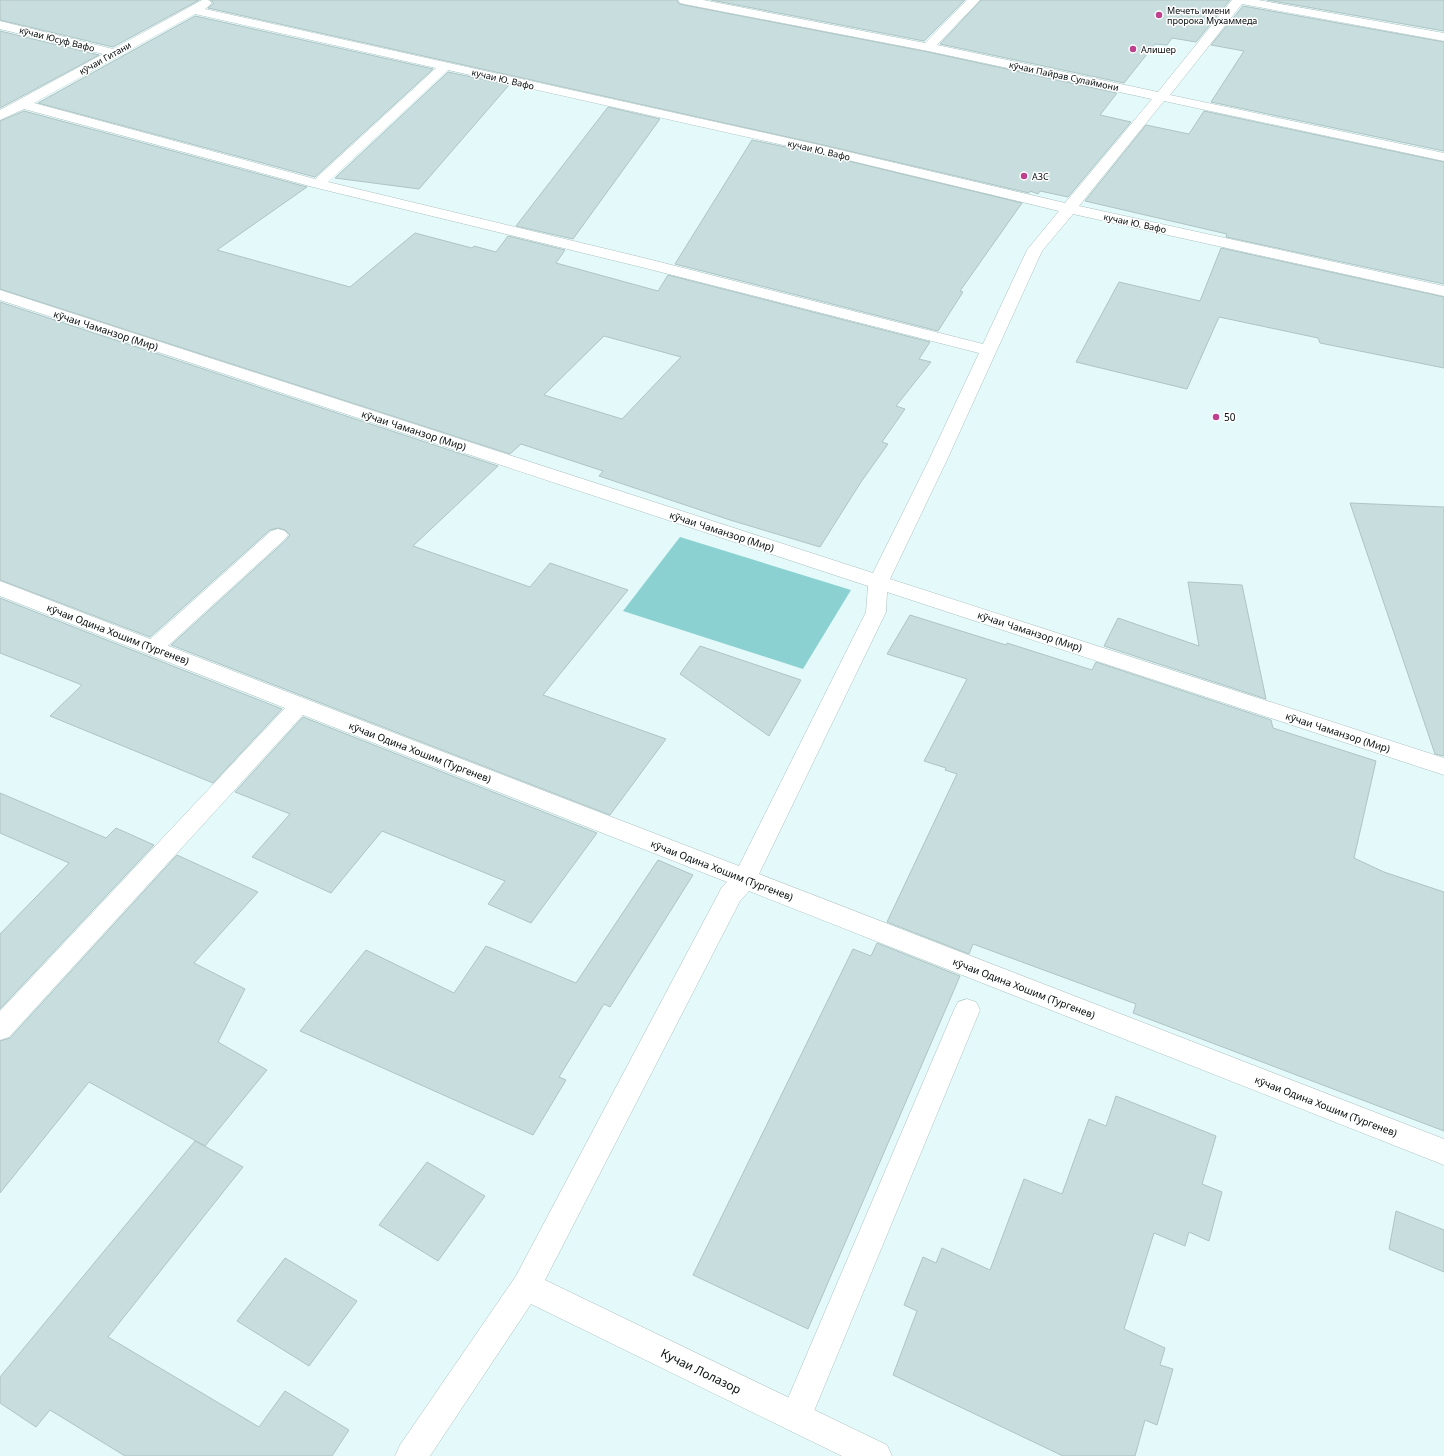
<svg xmlns="http://www.w3.org/2000/svg" width="1444" height="1456" font-family="'Noto Sans',sans-serif">
	<style>
		.forest { fill: #8cd1d1 }
		.building { fill: #c8dddd; stroke: #afc4c4; fill-rule: evenodd }
		.lines { fill: none; stroke-linecap: round; stroke-linejoin: round }
		.service-casing { stroke: #acc1c1; stroke-width: 1 }
		.minor-casing { stroke: #acc1c1; stroke-width: 1 }
		.service { fill: #fff; fill-rule: evenodd }
		.minor { fill: #fff; fill-rule: evenodd }
		.poi-dot { fill: #be418e; stroke: #fff; stroke-width: 1.5 }
		.labels { text-anchor: middle; dominant-baseline: central; stroke-width: 3; stroke-linejoin: round; paint-order: stroke }
		.far-poi-label { font-size: 9px; fill: #070d0d; stroke: #fff; text-anchor: start }
		.far-street-label { font-size: 9px; fill: #070d0d; stroke: #fff }
		.street-label { font-size: 10px; fill: #070d0d; stroke: #fff }
		.poi-label { font-size: 10px; fill: #070d0d; stroke: #fff; text-anchor: start }
		.near-street-label { font-size: 12px; fill: #070d0d; stroke: #fff }
	</style>
	<rect width="100%" height="100%" fill="#e4f9f9"/>
	<!-- forest -->
	<polygon class="forest" points="680,537 851,590 803,669 623,611"/>
	<!-- building -->
	<g class="building">
		<polygon points="0,0 199,0 113,47 0,20"/>
		<polygon points="210,0 677,0 679,4 684,5 928,52 1117,93 1100,115 1131,122 1068,197 1040,191 1038,194 1030,191 1029,193 819,144 208,8 214,3"/>
		<polygon points="711,0 965,0 924,41"/>
		<polygon points="981,0 1230,0 1196,42 1172,38 1167,45 1155,44 1124,83 940,44"/>
		<polygon points="1267,0 1444,0 1444,31"/>
		<polygon points="1243,6 1444,42 1444,151 1211,102 1244,51 1211,45"/>
		<polygon points="195,16 433,69 315,177 38,103"/>
		<polygon points="0,31 99,55 0,108"/>
		<polygon points="448,72 509,85 419,189 335,178"/>
		<polygon points="608,107 660,119 573,239 516,226"/>
		<path d="M24,111L307,187L217,250L350,287L415,233L472,248L474,246L496,252L508,236L565,250L556,263L658,291L668,275L930,342L919,359L931,362L896,406L905,409L882,442L888,444L861,482L820,547L730,520L599,476L603,471L521,444L510,454L0,289V121ZM604,336L681,357L622,419L544,395Z"/>
		<polygon points="1204,111 1444,162 1444,284 1226,237 1227,234 1085,201 1146,125 1189,134"/>
		<polygon points="752,140 819,154 1022,203 960,291 963,292 938,331 675,264"/>
		<polygon points="1221,248 1444,297 1444,368 1320,343 1318,338 1219,317 1187,389 1076,362 1119,282 1200,301"/>
		<polygon points="0,302 498,466 413,546 530,587 550,563 628,590 543,695 666,739 610,815 171,645 286,540 290,535 285,530 278,528 270,530 150,637 0,580"/>
		<polygon points="1350,503 1444,507 1444,756 1435,754"/>
		<polygon points="1188,582 1242,585 1266,699 1104,646 1118,618 1199,646"/>
		<polygon points="0,598 282,709 213,783 50,716 82,685 0,653"/>
		<polygon points="910,615 1006,645 1007,643 1092,670 1096,662 1271,720 1273,728 1376,761 1354,858 1384,872 1444,892 1444,1131 1133,1013 1136,1004 973,944 969,954 887,922 957,774 945,770 946,768 924,761 967,679 887,654"/>
		<polygon points="700,646 801,680 769,736 680,674"/>
		<polygon points="303,717 597,833 531,923 488,904 505,881 382,831 331,893 252,857 290,814 235,792"/>
		<polygon points="0,793 106,838 116,828 154,845 0,1009 0,934 69,863 0,833"/>
		<polygon points="177,855 258,892 194,963 245,989 218,1042 267,1070 205,1146 89,1082 0,1193 0,1041 10,1038"/>
		<polygon points="658,860 693,875 610,1007 604,1004 559,1077 566,1080 533,1135 300,1031 366,950 454,993 486,946 576,983"/>
		<polygon points="877,943 960,976 808,1329 693,1275 853,949 871,956"/>
		<polygon points="1116,1096 1216,1136 1202,1184 1222,1192 1209,1241 1189,1232 1185,1246 1154,1233 1124,1329 1165,1348 1160,1365 1173,1369 1157,1425 1145,1420 1135,1456 1063,1456 893,1375 917,1311 904,1305 923,1257 936,1263 942,1248 990,1270 1024,1179 1062,1194 1089,1119 1106,1126"/>
		<polygon points="195,1141 243,1167 108,1337 259,1427 285,1391 349,1430 332,1456 125,1456 50,1410 36,1427 0,1403 0,1377"/>
		<polygon points="427,1162 485,1196 438,1261 379,1225"/>
		<polygon points="1396,1211 1444,1230 1444,1272 1389,1249"/>
		<polygon points="285,1258 357,1301 309,1366 237,1321"/>
	</g>
	<g class="lines">
		<!-- service casing -->
		<g class="service-casing">
			<g id="service">
				<polygon points="278,529 285,531 288,535 285,539 160,653 153,655 146,653 143,648 146,643 271,531"/>
				<polygon points="967,999 976,1002 980,1010 807,1428 796,1433 785,1428 780,1417 954,1010 958,1002"/>
			</g>
		</g>
		<!-- minor casing -->
		<g class="minor-casing">
			<path id="minor" d="M202,0H208L212,3L205,9L819,145L1065,203L1152,99L928,51L684,4L680,3L678,0H703L925,43L967,0H980L937,45L1158,92L1232,0H1258L1444,33V41L1242,4L1170,95L1444,153V161L1164,101L1079,206L1444,286V296L1073,214L1042,251L946,462L890,579L1444,758V775L887,592L886,612L759,874L1444,1139V1165L749,891L740,901L545,1280L887,1445L892,1456H842L531,1304L430,1456H395L400,1445L516,1276L722,887L727,882L303,715L9,1037L0,1040V1011L285,708L0,596V581L739,866L866,612L868,586L0,300V290L873,573L928,462L979,353L641,267L313,187L24,109L0,120V110L103,54L0,29V21L113,49ZM195,14L436,68L315,179L34,103ZM448,70L819,153L1059,211L1027,250L983,344L644,258L328,182Z"/>
		</g>
		<!-- service -->
		<use href="#service" class="service"/>
		<!-- minor -->
		<use href="#minor" class="minor"/>
	</g>
	<!-- markers -->
	<g class="poi-dot">
		<circle cx="1159" cy="15" r="4"/>
		<circle cx="1133" cy="49" r="4"/>
		<circle cx="1024" cy="176" r="4"/>
		<circle cx="1216" cy="417" r="4"/>
	</g>
	<g class="labels">
		<!-- far-poi labels -->
		<g class="far-poi-label">
			<text x="1167" y="10">Мечеть имени<tspan x="1167" dy="10">пророка Мухаммеда</tspan></text>
			<text x="1141" y="49">Алишер</text>
			<text x="1032" y="176">АЗС</text>
		</g>
		<!-- far-street labels -->
		<g class="far-street-label">
			<text transform="translate(57 39) rotate(14)">кӯчаи Юсуф Вафо</text>
			<text transform="translate(105 58) rotate(-29)">кӯчаи Гитани</text>
			<text transform="translate(1064 76) rotate(12)">кӯчаи Пайрав Сулаймони</text>
			<text transform="translate(503 79) rotate(13)">кучаи Ю. Вафо</text>
			<text transform="translate(819 150) rotate(13)">кучаи Ю. Вафо</text>
			<text transform="translate(1135 223) rotate(12)">кучаи Ю. Вафо</text>
		</g>
		<!-- street labels -->
		<g class="street-label">
			<text transform="translate(106 330) rotate(18)">кӯчаи Чаманзор (Мир)</text>
			<text transform="translate(414 430) rotate(18)">кӯчаи Чаманзор (Мир)</text>
			<text transform="translate(722 531) rotate(18)">кӯчаи Чаманзор (Мир)</text>
			<text transform="translate(1030 631) rotate(18)">кӯчаи Чаманзор (Мир)</text>
			<text transform="translate(118 634) rotate(21)">кӯчаи Одина Хошим (Тургенев)</text>
			<text transform="translate(1338 732) rotate(18)">кӯчаи Чаманзор (Мир)</text>
			<text transform="translate(420 752) rotate(21)">кӯчаи Одина Хошим (Тургенев)</text>
			<text transform="translate(722 870) rotate(21)">кӯчаи Одина Хошим (Тургенев)</text>
			<text transform="translate(1024 988) rotate(21)">кӯчаи Одина Хошим (Тургенев)</text>
			<text transform="translate(1326 1106) rotate(21)">кӯчаи Одина Хошим (Тургенев)</text>
		</g>
		<!-- poi labels -->
		<g class="poi-label">
			<text x="1224" y="417">50</text>
		</g>
		<!-- near-street labels -->
		<g class="near-street-label">
			<text transform="translate(701 1371) rotate(26)">Кучаи Лолазор</text>
		</g>
	</g>
</svg>
